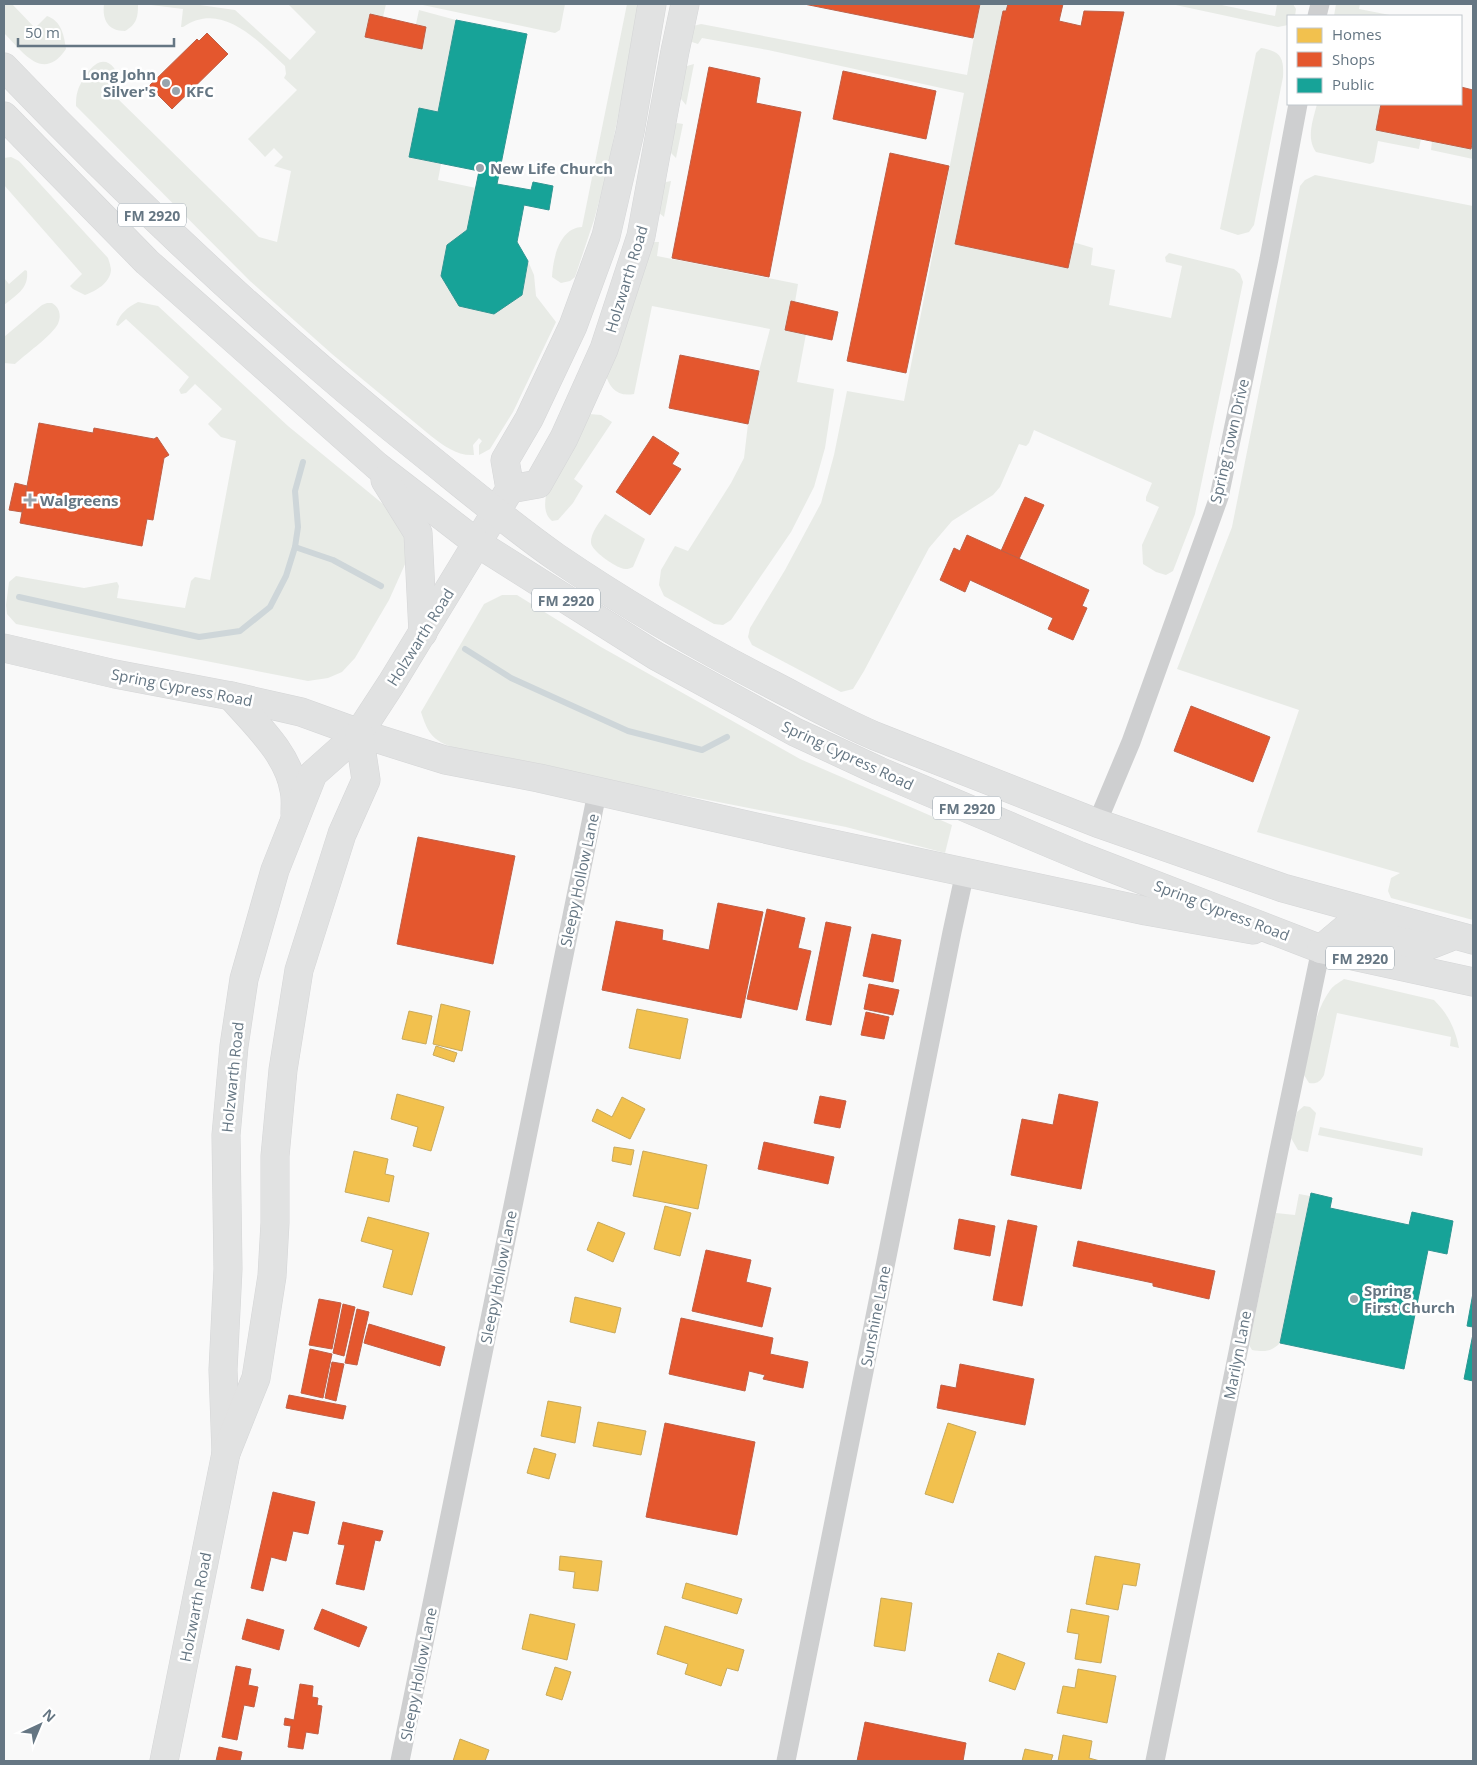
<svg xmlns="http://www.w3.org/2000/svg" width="1477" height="1765" font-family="'Open Sans',sans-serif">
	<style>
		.green { fill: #e8ebe6 }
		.homes { fill: #f2c14e; stroke: #c8aa5e }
		.shops { fill: #e4572e; stroke: #be6048 }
		.public { fill: #17a398; stroke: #2e9692 }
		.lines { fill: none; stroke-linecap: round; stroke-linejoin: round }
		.stream { stroke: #ced6d9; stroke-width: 6 }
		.secondary-casing { stroke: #d5d6d7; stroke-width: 29 }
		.primary-casing { stroke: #d5d6d7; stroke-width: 29 }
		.minor { stroke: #cecfd0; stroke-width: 19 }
		.secondary { stroke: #e1e2e2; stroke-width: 28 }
		.primary { stroke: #e1e2e2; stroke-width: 28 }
		.poi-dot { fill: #99a4ac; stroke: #fff; stroke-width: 2 }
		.labels { text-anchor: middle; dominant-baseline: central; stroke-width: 5; stroke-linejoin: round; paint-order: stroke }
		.shield { fill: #fff; stroke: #939fa8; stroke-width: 1 }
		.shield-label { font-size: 14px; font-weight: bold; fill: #657683 }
		.poi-label { font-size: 15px; font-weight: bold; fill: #657683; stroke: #fff; text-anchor: start }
		.street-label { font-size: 15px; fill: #657683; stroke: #fff }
	</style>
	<rect width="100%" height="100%" fill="#f9f9f9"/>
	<!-- green -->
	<g class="green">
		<path d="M4,4H12L35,28L47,16C61,21 64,34 66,49C43,83 23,52 4,33Z"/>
		<path d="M104,4H138C138,17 137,24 125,31C108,31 102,20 104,4Z"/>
		<path d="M143,4H193L235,10L290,60L316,32L288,4H386L383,17L370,15L365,37L421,49L426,27L416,24L419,10L456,20L438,112L419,108L409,157L441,164L438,180L476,188L467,230L447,246L441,276L459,306L494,314L522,295L528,261L534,275L536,296L556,322L513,412L490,449L479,455V445L482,441L479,438L473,445L474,455C457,456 444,446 431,436L332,354L250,281L76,106C76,101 76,95 78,90C82,79 99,49 114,68C119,75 114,88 117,98L259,237L277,242L291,171L274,166L283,157L274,148L265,157L248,139L297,90L284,78L286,74L285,66C258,41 222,0 183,27H181L183,9Z"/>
		<polygon points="418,4 565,4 560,30 555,33"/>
		<path d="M627,4H640L607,172L594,220L575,277L570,281L561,283L552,277C553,259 559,228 582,227Z"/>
		<polygon points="980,4 1008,4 1006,11 1003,11 955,244 1068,268 1073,242 1093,248 1091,265 1115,270 1109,305 1171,318 1182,266 1166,262 1165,257 1169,253 1234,269 1240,274 1243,282 1195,514 1173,571 1166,575 1156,572 1143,564 1142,545 1159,507 1146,501 1146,497 1152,483 1034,430 1029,443 1026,446 1019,444 1000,487 993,495 952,521 929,548 864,671 853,689 841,692 752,645 748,637 750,628 785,570 821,503 834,455 847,391 904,401 964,93 768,50 702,38 698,44 692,42 691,34 693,26 701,24 967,75"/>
		<polygon points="1171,4 1217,4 1275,16 1277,4 1293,4 1296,9 1295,16 1288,16 1288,25 1278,27"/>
		<polygon points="1336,4 1360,4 1359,9 1395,16 1334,16"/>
		<path d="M1261,48C1281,51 1284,58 1283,77L1254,225L1249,232L1238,235L1220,229L1256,53Z"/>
		<polygon points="694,64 686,105 681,99 679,93 684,70 687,66"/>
		<path d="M1317,104H1381L1376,130L1421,139L1419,149L1378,141L1374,162L1370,164L1316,152C1306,138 1313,120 1317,104Z"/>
		<polygon points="677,123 683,124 676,158 670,152 672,128"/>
		<polygon points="1473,139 1473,159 1431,150 1432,141 1471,149"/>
		<path d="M11,157L19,161L108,258C109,261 111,267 111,270C110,283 96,291 85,295L73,289L70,286L82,274L4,185V158Z"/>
		<polygon points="1315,175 1473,206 1473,920 1391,898 1388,891 1391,878 1400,873 1257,832 1299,710 1177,669 1232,527 1300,186 1305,180"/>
		<polygon points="671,181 664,217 658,212 660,188 666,182"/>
		<path d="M654,242H659L657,256L798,284L795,302L791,301L806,334L797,382L834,389L825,448L814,487L791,532L731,620L723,625L714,624L664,596L659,585L661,570L675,546L688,551L731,483L744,458L748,424L759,371L770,329L652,306L634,394C617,397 609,388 605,372L649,246Z"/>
		<path d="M25,270L27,271C29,289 16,295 4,305V278L9,284Z"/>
		<path d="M138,302L158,306L288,426L383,504L401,528L407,546L406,562L389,600L355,658L342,672L328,678L308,681L16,624L7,614L6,605L9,582L16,576L84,588L117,582L119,586L117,598L185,608L191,581L195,577L210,580L236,441L221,437L208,424L222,409L195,384L186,393L181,394L179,390L189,377L126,319L118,326L116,325C120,313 128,307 138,302Z"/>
		<path d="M47,303H52C61,308 62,319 56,327C48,338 26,354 15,364L4,363V337L42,305Z"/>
		<path d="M589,414L601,415L612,422L574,479L583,486L573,503L558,520L552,521C527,501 577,434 589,414Z"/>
		<path d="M605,514L645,539L633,567C629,569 625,570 621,568C613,565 592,551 591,543C590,533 600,522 605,514Z"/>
		<path d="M502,595H517L601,647L800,759L952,825L945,853L846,827L464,752C437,741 430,741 421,712L484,604Z"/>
		<path d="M1344,979L1434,1000C1448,1014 1455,1028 1459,1048L1450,1046L1451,1037L1337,1013L1324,1075C1320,1082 1317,1084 1309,1083L1304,1075C1310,1046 1313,1013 1331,989C1334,985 1340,982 1344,979Z"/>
		<polygon points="1304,1106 1310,1107 1316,1113 1308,1152 1298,1150 1291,1138 1297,1112"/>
		<polygon points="1320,1127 1423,1148 1422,1156 1318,1135"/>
		<path d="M1299,1194L1310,1196L1280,1343C1271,1352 1265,1352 1252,1350L1249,1345L1276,1213L1295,1215Z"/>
	</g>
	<!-- homes -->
	<g class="homes">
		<polygon points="441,1004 470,1011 462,1051 433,1044"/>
		<polygon points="637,1009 688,1019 680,1059 629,1048"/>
		<polygon points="409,1011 432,1016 426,1044 402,1039"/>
		<polygon points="436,1046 457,1053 454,1062 433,1055"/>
		<polygon points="397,1094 444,1107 431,1151 413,1146 418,1127 391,1119"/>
		<polygon points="622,1097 645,1109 630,1139 592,1121 597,1109 612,1117"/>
		<polygon points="614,1147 634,1150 631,1165 612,1161"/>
		<polygon points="354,1151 388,1159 385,1174 394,1176 389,1202 345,1192"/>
		<polygon points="643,1151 707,1165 698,1209 633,1196"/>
		<polygon points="665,1206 691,1213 680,1256 654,1249"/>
		<polygon points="368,1217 429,1233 412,1295 383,1287 393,1250 361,1241"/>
		<polygon points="598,1222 625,1233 613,1262 587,1250"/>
		<polygon points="575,1297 621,1308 615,1333 570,1322"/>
		<polygon points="548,1401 581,1407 575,1443 541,1436"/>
		<polygon points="598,1422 646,1431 641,1455 593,1446"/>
		<polygon points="948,1423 976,1432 953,1503 925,1494"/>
		<polygon points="534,1448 556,1454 549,1479 527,1473"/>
		<polygon points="560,1556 602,1561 598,1591 573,1588 575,1572 559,1570"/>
		<polygon points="1095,1556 1140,1564 1136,1586 1123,1584 1118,1610 1086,1604"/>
		<polygon points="686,1583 742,1599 737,1614 682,1598"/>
		<polygon points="881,1598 912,1603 905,1651 874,1646"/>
		<polygon points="1071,1609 1109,1616 1101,1663 1075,1659 1079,1634 1067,1632"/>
		<polygon points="530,1614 575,1624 567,1660 522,1649"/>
		<polygon points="665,1626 744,1650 738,1671 727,1668 721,1686 685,1674 688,1664 657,1654"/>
		<polygon points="998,1653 1025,1663 1015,1690 989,1681"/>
		<polygon points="555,1667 571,1672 562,1700 546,1695"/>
		<polygon points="1078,1669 1116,1676 1107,1723 1057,1713 1063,1686 1075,1688"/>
		<polygon points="1063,1735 1092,1741 1089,1758 1100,1761 1058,1761"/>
		<polygon points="460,1739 489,1750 485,1761 453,1761"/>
		<polygon points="1025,1749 1053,1755 1051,1761 1022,1761"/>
	</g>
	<!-- shops -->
	<g class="shops">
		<polygon points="804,4 980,4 973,38"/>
		<polygon points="1008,4 1063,4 1059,21 1081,26 1084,11 1124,12 1068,268 955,244 1003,11 1006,11"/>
		<polygon points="370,14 426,27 422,49 365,37"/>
		<polygon points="207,33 228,54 172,109 149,86 197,39 199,41"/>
		<polygon points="709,67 760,78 756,103 801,112 769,277 672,258"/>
		<polygon points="843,71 936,91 926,139 833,119"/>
		<polygon points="1461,87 1473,90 1473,139 1471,149 1376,130 1381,104 1461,104"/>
		<polygon points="890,153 949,166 906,373 847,361"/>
		<polygon points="791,301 838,312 832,340 785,330"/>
		<polygon points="680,355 759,371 748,424 669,408"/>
		<polygon points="39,423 93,433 94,428 154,439 157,437 169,455 164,458 153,520 147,519 142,546 20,523"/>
		<polygon points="653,436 679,453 672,464 681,469 650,515 616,492"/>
		<polygon points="15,483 27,486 22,512 9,510"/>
		<polygon points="1025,497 1044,505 1019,559 1001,551"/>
		<polygon points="967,535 1089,590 1082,606 1087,608 1073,640 1048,629 1053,618 970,580 965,592 940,580 954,548 960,551"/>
		<polygon points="1191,706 1270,737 1253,782 1174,751"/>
		<polygon points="418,837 515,856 493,964 397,944"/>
		<polygon points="718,903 763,912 741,1018 602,990 616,921 663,930 662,940 709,950"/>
		<polygon points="767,909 805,918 798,948 811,951 797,1010 747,999"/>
		<polygon points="826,922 851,927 831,1025 806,1020"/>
		<polygon points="872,934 901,940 893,982 863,976"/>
		<polygon points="869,984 899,990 893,1015 864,1009"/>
		<polygon points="866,1012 889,1017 884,1039 861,1035"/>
		<polygon points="1059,1094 1098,1102 1081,1189 1011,1175 1022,1119 1053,1125"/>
		<polygon points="820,1096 846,1101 840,1128 814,1123"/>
		<polygon points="764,1142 834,1157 828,1184 758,1169"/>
		<polygon points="959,1219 995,1226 990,1256 954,1249"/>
		<polygon points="1008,1220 1037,1226 1022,1306 993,1300"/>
		<polygon points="1078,1241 1215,1271 1209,1299 1153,1286 1153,1283 1073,1266"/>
		<polygon points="706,1250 751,1260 746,1282 771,1288 762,1327 692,1311"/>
		<polygon points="319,1299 341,1303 332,1349 309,1345"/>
		<polygon points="343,1304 355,1307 344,1356 333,1353"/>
		<polygon points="357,1309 369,1312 357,1365 345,1363"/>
		<polygon points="681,1318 773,1338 770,1354 808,1362 803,1388 763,1379 765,1375 749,1371 745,1391 669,1374"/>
		<polygon points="369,1324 445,1347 440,1366 364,1343"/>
		<polygon points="310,1349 332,1354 323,1398 301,1393"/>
		<polygon points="332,1362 344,1364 336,1401 325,1398"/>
		<polygon points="960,1364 1034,1379 1025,1425 937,1408 941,1385 956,1388"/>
		<polygon points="289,1395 346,1406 343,1419 286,1408"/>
		<polygon points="665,1423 755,1442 737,1535 646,1517"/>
		<polygon points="273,1492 315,1502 308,1534 293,1531 286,1561 271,1557 263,1591 251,1588"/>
		<polygon points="343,1522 383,1531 380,1541 375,1540 364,1590 336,1584 345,1545 338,1544"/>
		<polygon points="322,1609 367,1627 359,1647 314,1629"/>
		<polygon points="247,1619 284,1630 279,1650 242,1639"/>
		<polygon points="236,1666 251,1669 248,1685 258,1687 254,1707 244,1705 237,1740 222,1737"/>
		<polygon points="300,1684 313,1686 312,1697 318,1698 317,1705 322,1706 318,1734 306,1732 303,1749 288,1747 291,1726 284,1725 285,1718 294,1720"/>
		<polygon points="865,1722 966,1743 963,1761 857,1761"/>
		<polygon points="219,1747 242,1752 240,1761 216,1761"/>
	</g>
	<!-- public -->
	<g class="public">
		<polygon points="456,20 527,34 497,184 531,190 533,182 553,186 549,210 524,205 517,242 528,261 522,295 494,314 459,306 441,276 447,245 467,230 479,171 409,157 419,108 438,112"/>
		<polygon points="1311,1193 1332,1198 1330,1208 1409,1225 1412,1212 1453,1221 1447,1254 1428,1250 1404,1369 1280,1343"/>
		<polygon points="1473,1293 1473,1327 1467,1326"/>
		<polygon points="1473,1334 1473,1381 1464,1379"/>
	</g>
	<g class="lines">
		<!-- stream -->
		<g class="stream">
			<polyline points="295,547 333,560 381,586"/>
			<polyline points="19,597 199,637 240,631 270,607 286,576 295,547 298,527 295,491 303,462"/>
			<polyline points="465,649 511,678 628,731 702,750 727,737"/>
		</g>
		<!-- secondary casing -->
		<g class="secondary-casing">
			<g id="secondary">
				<polyline points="510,489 538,484 564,438 604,349 641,236 675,51 685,4"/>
				<polyline points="4,648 115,674 231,696 301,712 359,733 445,760 539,778 805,838 1146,911 1253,930"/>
				<path d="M231,696C255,724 288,753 294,790C296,798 295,806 295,814"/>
				<polyline points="226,1453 223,1370 228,1269 226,1135 234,1046 244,979 275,870 313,774 359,733 391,684 510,489 505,460 529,419 573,326 606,236 630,132 652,4"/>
				<polyline points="164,1761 226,1453 256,1378 272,1276 275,1223 275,1156 283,1070 299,970 342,834 366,780 359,733"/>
			</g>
		</g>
		<!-- primary casing -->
		<g class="primary-casing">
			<g id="primary">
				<path d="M4,67C137,206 278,338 429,458C470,491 512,526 556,557C625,604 697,646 771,684C806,702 840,721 875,736L1097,823L1283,888L1473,940"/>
				<polyline points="4,116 147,262 377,466 477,543 656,656 795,732 879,771 1080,856 1321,949 1473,982"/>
				<polyline points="385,480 418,533 423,633"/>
				<polyline points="1321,949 1346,928 1425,947 1448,938"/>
			</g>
		</g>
		<!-- minor -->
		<g class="minor">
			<polyline points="1317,16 1320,4"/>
			<polyline points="1097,823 1131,742 1219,497 1269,259 1298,104"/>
			<polyline points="400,1761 597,793"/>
			<polyline points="786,1761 952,932 965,872"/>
			<polyline points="1155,1761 1278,1155 1321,949"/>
		</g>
		<!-- secondary -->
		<use href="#secondary" class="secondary"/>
		<!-- primary -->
		<use href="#primary" class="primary"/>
	</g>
	<!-- markers -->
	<g class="poi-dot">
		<circle cx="166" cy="83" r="5"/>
		<circle cx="176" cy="91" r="5"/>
		<circle cx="480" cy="168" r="5"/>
		<path d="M27.5 492.5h5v5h5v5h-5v5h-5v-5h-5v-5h5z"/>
		<circle cx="1354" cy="1299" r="5"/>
	</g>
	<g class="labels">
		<!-- shield labels -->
		<g class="shield">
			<rect x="118" y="203.5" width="68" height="23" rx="4"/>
			<rect x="532" y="588.5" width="68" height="23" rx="4"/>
			<rect x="933" y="796.5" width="68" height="23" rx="4"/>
			<rect x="1326" y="946.5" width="68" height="23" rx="4"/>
		</g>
		<g class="shield-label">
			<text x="152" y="215">FM 2920</text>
			<text x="566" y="600">FM 2920</text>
			<text x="967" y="808">FM 2920</text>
			<text x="1360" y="958">FM 2920</text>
		</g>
		<!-- poi labels -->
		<g class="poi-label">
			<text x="156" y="74" text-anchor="end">Long John<tspan x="156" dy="17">Silver's</tspan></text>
			<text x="186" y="91">KFC</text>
			<text x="490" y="168">New Life Church</text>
			<text x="40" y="500">Walgreens</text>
			<text x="1364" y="1290">Spring<tspan x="1364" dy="17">First Church</tspan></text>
		</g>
		<!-- street labels -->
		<g class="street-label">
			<text transform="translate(626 279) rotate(-73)">Holzwarth Road</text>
			<text transform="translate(1229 441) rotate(-77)">Spring Town Drive</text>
			<text transform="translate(420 637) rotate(-58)">Holzwarth Road</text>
			<text transform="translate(182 687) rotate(11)">Spring Cypress Road</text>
			<text transform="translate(848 755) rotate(25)">Spring Cypress Road</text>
			<text transform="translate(579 880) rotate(-78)">Sleepy Hollow Lane</text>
			<text transform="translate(1222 910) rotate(21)">Spring Cypress Road</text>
			<text transform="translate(232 1077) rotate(-84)">Holzwarth Road</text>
			<text transform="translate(498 1277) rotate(-79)">Sleepy Hollow Lane</text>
			<text transform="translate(875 1316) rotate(-79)">Sunshine Lane</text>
			<text transform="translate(1237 1355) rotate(-79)">Marilyn Lane</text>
			<text transform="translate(195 1607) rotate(-79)">Holzwarth Road</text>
			<text transform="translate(418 1674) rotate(-79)">Sleepy Hollow Lane</text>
		</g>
	</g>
	<!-- border -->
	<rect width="1477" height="1765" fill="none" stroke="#657683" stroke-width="10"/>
	<!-- legend -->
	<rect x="1287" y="15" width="175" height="90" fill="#ffffff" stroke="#c1c8cd"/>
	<rect x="1297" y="28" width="25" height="15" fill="#f2c14e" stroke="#c1c8cd"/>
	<text x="1332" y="40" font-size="15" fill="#657683">Homes</text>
	<rect x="1297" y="52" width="25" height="15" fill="#e4572e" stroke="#c1c8cd"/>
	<text x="1332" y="65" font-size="15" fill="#657683">Shops</text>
	<rect x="1297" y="78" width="25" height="15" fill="#17a398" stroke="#c1c8cd"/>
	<text x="1332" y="90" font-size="15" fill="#657683">Public</text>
	<!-- north arrow -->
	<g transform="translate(40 1725) rotate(44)" stroke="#ffffff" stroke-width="4" paint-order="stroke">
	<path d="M0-4L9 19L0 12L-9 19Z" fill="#657683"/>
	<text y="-8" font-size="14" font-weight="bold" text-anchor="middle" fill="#657683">N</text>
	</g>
	<!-- scale -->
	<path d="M18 38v8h156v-8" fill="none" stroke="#657683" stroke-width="2.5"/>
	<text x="25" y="38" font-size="15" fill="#657683" stroke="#ffffff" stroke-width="4" paint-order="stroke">50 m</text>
</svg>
